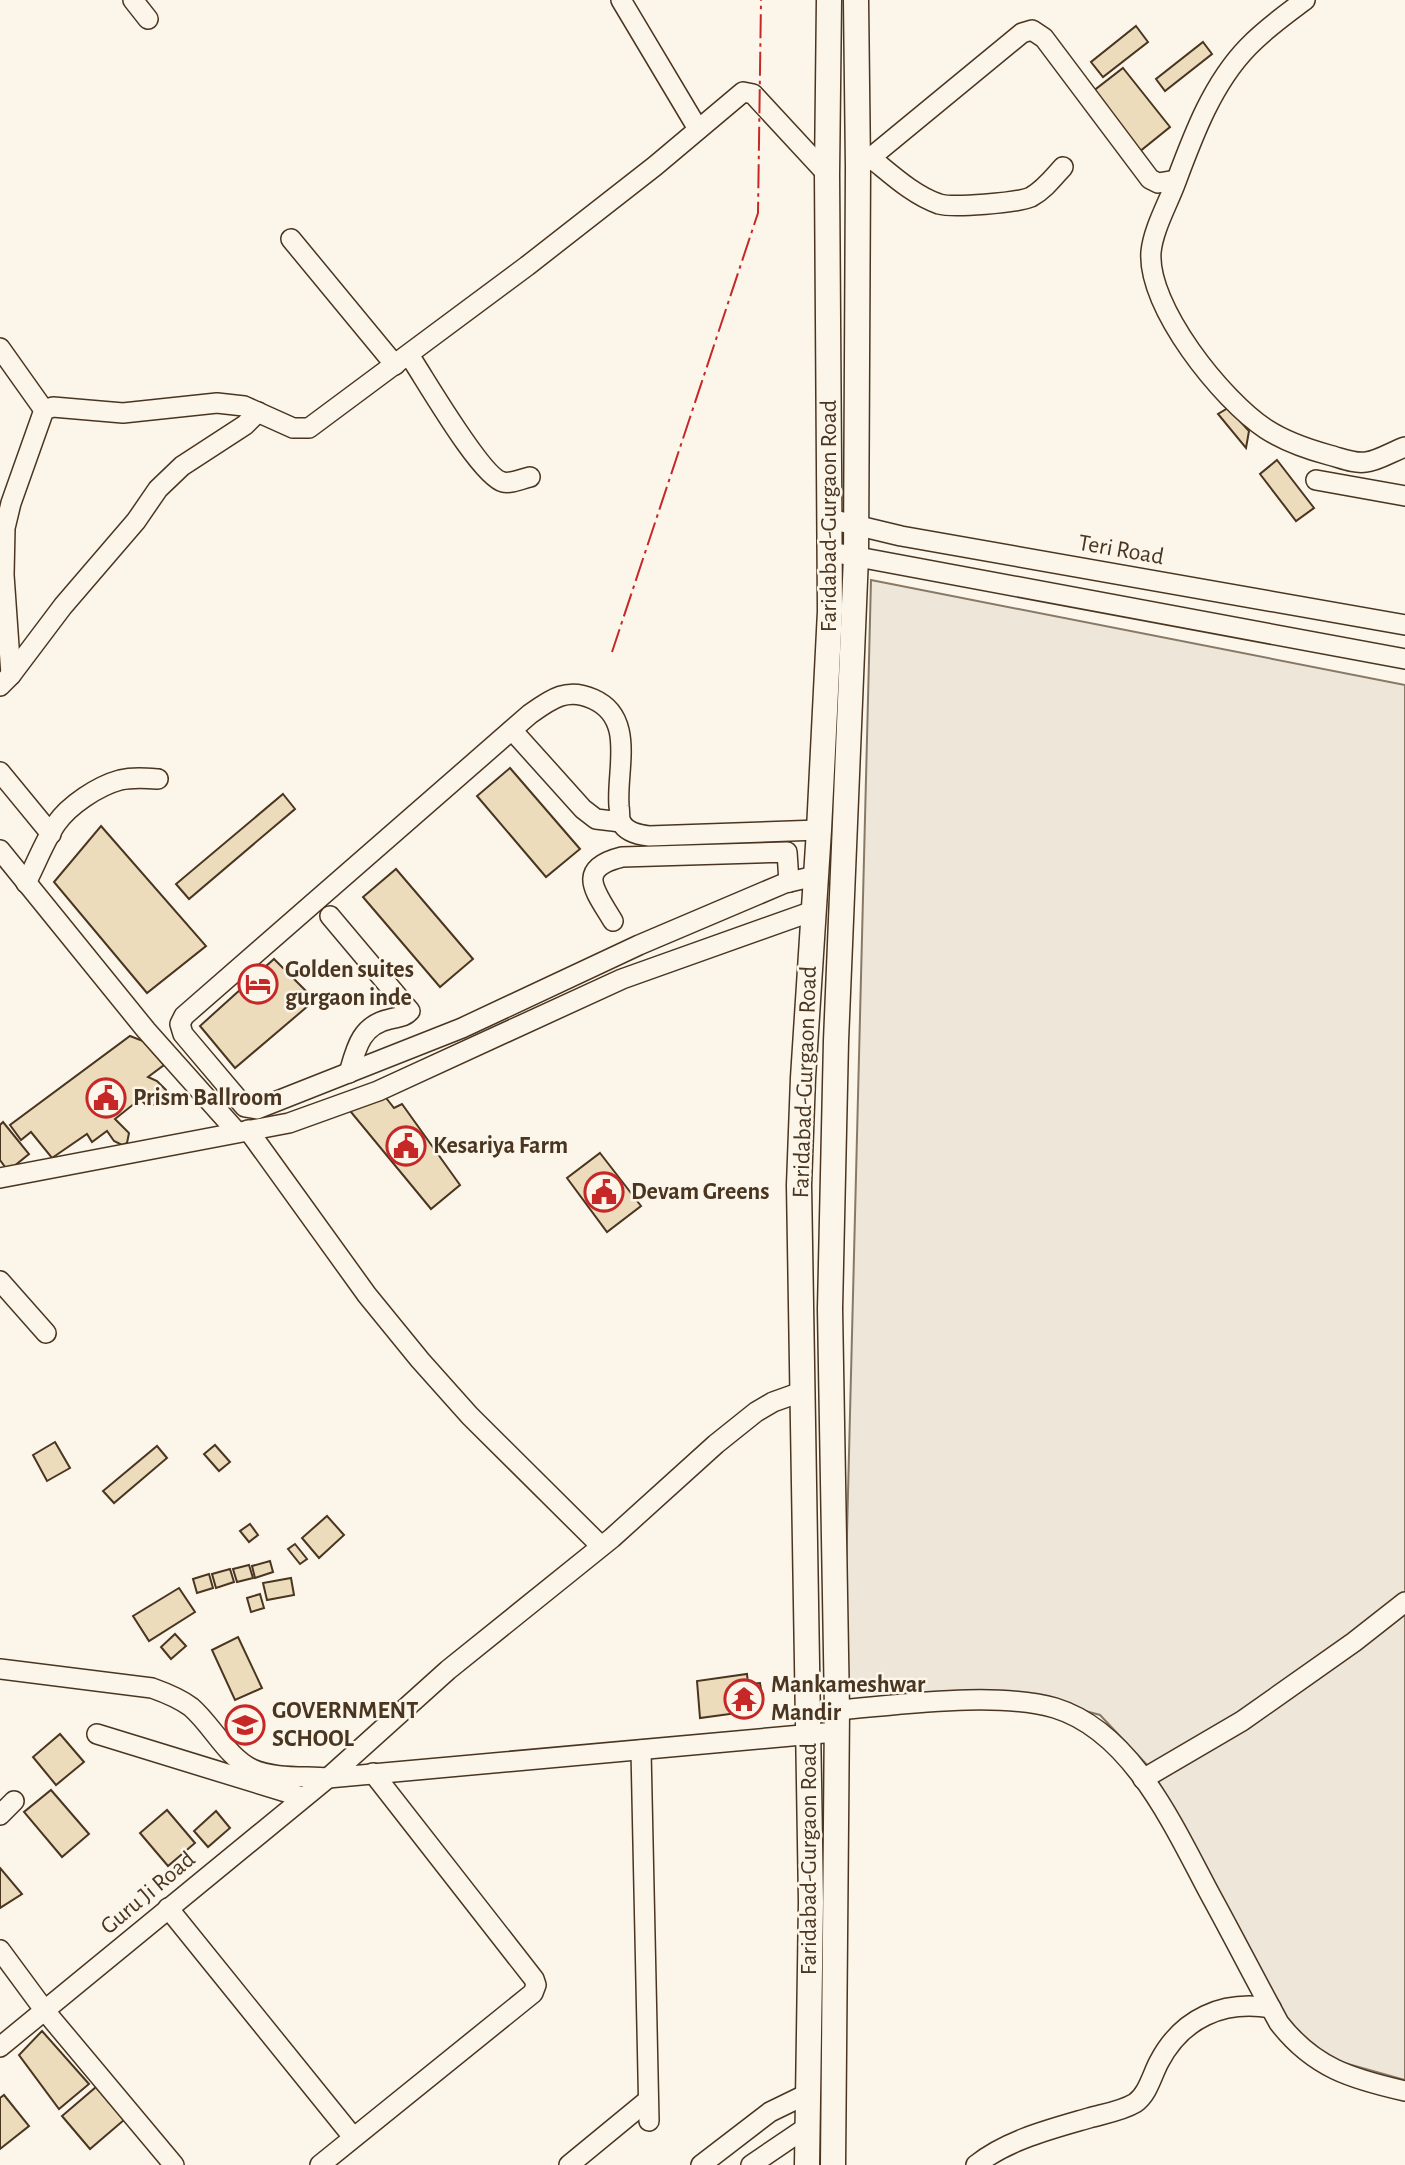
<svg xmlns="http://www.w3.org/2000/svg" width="1405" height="2165" font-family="'Alegreya Sans',sans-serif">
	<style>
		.green { fill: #ede6d9; stroke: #887966; stroke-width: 2 }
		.building { fill: #ecdcbc; stroke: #4a3520; stroke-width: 2 }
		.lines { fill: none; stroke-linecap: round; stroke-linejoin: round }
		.minor-casing { stroke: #4a3520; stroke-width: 22 }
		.major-casing { stroke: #4a3520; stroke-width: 27 }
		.minor { stroke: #fbf6e9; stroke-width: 19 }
		.major { stroke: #fbf6e9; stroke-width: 24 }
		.power { stroke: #c62828; stroke-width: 2; stroke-dasharray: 24 5 3.5 5; stroke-linecap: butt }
		.labels { text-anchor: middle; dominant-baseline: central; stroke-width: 5; stroke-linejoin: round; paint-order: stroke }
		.street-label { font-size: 24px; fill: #4a3520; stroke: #fbf6e9 }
		.poi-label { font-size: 24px; font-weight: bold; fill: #4a3520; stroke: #fbf6e9; text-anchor: start }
	</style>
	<rect width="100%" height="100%" fill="#fbf6e9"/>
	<!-- green -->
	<polygon class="green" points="871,580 1405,685 1405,2080 1302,2051 1152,1770 1100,1715 1022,1694 843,1692"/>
	<!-- building -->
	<g class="building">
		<polygon points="1136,26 1148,42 1103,77 1091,62"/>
		<polygon points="1203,42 1212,54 1165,91 1156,79"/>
		<polygon points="1123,68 1170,127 1139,152 1092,92"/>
		<polygon points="1228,408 1249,431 1246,448 1218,414"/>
		<polygon points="1277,460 1314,508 1296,521 1260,474"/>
		<polygon points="510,768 580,849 546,877 477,796"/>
		<polygon points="283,794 295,809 189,899 176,884"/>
		<polygon points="101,826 206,946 147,993 54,882"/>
		<polygon points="396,869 473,959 440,987 363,897"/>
		<polygon points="274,959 315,1000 235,1068 200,1026"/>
		<polygon points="130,1036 143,1041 164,1065 148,1077 157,1081 166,1090 166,1097 158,1104 147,1106 140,1099 115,1119 129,1133 127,1143 122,1145 114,1141 107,1131 92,1142 87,1134 52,1158 31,1132 21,1140 10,1125"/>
		<polygon points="383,1094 394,1108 402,1104 460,1185 431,1209 346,1106"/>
		<polygon points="3,1122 29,1154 8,1171 0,1160 0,1125"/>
		<polygon points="600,1153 641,1206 607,1232 567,1178"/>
		<polygon points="55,1442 70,1468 47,1481 33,1455"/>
		<polygon points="215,1445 230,1462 219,1471 204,1454"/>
		<polygon points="157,1446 167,1458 114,1503 103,1491"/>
		<polygon points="327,1516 344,1535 319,1558 302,1538"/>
		<polygon points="250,1524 258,1535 249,1542 240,1531"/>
		<polygon points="295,1544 307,1559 300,1564 288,1549"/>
		<polygon points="270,1561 273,1572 255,1578 252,1566"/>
		<polygon points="249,1565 253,1578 237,1582 233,1569"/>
		<polygon points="230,1569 234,1582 216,1588 212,1574"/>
		<polygon points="209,1574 213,1588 197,1593 193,1579"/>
		<polygon points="291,1578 294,1595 267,1600 263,1583"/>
		<polygon points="179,1588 195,1612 149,1641 133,1616"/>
		<polygon points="260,1594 264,1608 251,1612 247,1598"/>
		<polygon points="175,1634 186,1646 171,1659 161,1647"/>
		<polygon points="238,1637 262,1688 235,1700 212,1650"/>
		<polygon points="747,1674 748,1684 760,1683 763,1702 751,1703 752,1711 700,1718 697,1681"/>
		<polygon points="60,1734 84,1762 56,1785 33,1757"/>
		<polygon points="51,1790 89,1834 62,1857 24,1812"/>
		<polygon points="167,1810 195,1843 168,1866 140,1833"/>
		<polygon points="216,1811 230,1828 208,1847 194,1831"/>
		<polygon points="0,1868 22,1894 0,1908"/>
		<polygon points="42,2031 89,2084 59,2109 19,2055"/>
		<polygon points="96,2087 124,2120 90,2149 62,2116"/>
		<polygon points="4,2095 29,2126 0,2149 0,2098"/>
	</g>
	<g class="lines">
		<!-- minor casing -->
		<g class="minor-casing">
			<g id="minor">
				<polyline points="133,0 148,19"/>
				<polyline points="621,0 698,129"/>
				<path d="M1305,0C1285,15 1265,29 1248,47C1211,85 1192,139 1174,187C1166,207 1153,231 1151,252C1147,307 1222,400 1266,429C1286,442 1307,449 1329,455C1341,458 1354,464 1366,462C1378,461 1393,451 1405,447"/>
				<path d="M871,158C891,174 913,195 939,204C953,208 1017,203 1031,197C1044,190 1053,178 1063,167"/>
				<polyline points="858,168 1022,33 1032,30 1044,38 1150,179 1158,183 1176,180"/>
				<polyline points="291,239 395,365"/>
				<polyline points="0,348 44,410"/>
				<path d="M409,355C424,377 481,477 503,482C511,484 521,479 530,477"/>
				<polyline points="1316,480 1405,496"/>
				<polyline points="830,519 901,536 1405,625"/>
				<polyline points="842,554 1405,659"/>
				<polyline points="11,675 4,575 5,528 11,503 44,410 53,407 123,413 217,403 244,406 293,428 309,428 527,266 655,166 743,92 753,94 827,174"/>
				<polyline points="0,686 11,675 63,606 136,521 158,489 182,466 245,425 258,412"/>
				<polyline points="512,730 583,809 596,819 621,822"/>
				<polyline points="0,772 51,834"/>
				<polyline points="0,850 146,1030 237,1132"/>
				<path d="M815,876L785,883L639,945L462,1028L257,1109L245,1107L238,1099L183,1034L180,1024L184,1016L530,714C551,699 567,687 593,699C636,718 616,770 619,806C620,811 619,819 621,822C626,832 639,835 649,836L819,830"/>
				<path d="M26,883C36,864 44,842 56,824C69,805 98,786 120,780C133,777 145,778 158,779"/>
				<path d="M330,916L410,1011C405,1017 398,1017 390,1019C361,1025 356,1048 349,1073"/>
				<path d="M613,921C596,892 574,869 622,857L787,852L789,882"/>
				<polyline points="248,1130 367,1295 420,1360 470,1416 601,1546"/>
				<polyline points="0,1178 289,1123 378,1091 622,979 813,911"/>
				<polyline points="0,1281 46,1333"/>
				<path d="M0,1669L152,1688C166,1693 179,1698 191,1707C212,1725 227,1757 252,1769C274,1779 305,1776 328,1778L835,1732"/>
				<path d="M837,1710C899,1705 996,1691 1055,1708C1133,1732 1175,1829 1211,1896C1234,1938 1256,1981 1279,2023C1314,2068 1352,2079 1405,2091"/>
				<polyline points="97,1734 302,1797"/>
				<polyline points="641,1750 649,2121"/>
				<polyline points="1143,1779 1242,1721 1354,1642 1405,1602"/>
				<polyline points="0,1815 14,1801"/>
				<polyline points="168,1908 353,2137"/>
				<polyline points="0,1950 45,2011 174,2165"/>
				<polyline points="0,2047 328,1778 448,1670 612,1538 716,1444 756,1412 773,1402 801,1392"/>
				<polyline points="320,2165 533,1993 536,1985 534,1979 373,1773"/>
				<polyline points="569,2165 648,2100"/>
				<polyline points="701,2165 770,2112 807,2094"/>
				<polyline points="751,2165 807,2127"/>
				<path d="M976,2165C1007,2140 1051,2129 1089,2118C1103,2114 1122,2111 1135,2103C1148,2094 1152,2075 1159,2062C1182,2018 1223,2000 1271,2008"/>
			</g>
		</g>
		<!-- major casing -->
		<g class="major-casing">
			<g id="major">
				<polyline points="807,2165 811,1902 799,1185 803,1078 819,830 830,611 827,174 829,0"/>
				<polyline points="833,2165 837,1710 830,1309 836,1041 856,556 858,168 856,0"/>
			</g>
		</g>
		<!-- minor -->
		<use href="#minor" class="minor"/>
		<!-- major -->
		<use href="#major" class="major"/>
		<!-- power -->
		<polyline class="power" points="612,652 758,213 761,0"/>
	</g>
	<!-- icons -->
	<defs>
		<g id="hotel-ring" transform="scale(2.0125)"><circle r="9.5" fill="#fbf6e9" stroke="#c62828" stroke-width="1.5"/><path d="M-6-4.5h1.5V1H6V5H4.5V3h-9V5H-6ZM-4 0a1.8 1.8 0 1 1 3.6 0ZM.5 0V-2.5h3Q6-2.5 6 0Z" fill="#c62828"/></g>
		<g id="civic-ring" transform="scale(2.0125)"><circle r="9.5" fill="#fbf6e9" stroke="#c62828" stroke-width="1.5"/><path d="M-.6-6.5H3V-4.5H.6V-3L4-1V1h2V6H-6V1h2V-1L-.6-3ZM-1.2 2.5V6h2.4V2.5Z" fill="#c62828"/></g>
		<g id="temple-ring" transform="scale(2.0125)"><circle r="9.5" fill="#fbf6e9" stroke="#c62828" stroke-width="1.5"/><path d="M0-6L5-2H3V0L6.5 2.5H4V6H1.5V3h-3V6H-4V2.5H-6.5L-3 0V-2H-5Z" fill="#c62828"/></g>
		<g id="school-ring" transform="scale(2.0125)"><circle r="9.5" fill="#fbf6e9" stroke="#c62828" stroke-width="1.5"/><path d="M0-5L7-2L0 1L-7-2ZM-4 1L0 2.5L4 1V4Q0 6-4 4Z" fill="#c62828"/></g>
	</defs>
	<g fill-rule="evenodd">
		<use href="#hotel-ring" x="258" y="984"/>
		<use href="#civic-ring" x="106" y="1098"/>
		<use href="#civic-ring" x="406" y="1146"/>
		<use href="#civic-ring" x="604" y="1192"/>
		<use href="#temple-ring" x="744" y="1699"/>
		<use href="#school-ring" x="245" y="1725"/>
	</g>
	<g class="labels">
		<!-- street labels -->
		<g class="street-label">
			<text transform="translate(829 516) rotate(-90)">Faridabad-Gurgaon Road</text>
			<text transform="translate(1121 550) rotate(10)">Teri Road</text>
			<text transform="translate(805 1082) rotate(-88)">Faridabad-Gurgaon Road</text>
			<text transform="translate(809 1859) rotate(-90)">Faridabad-Gurgaon Road</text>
			<text transform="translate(148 1893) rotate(-40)">Guru Ji Road</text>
		</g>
		<!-- poi labels -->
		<g class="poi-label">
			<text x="285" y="970">Golden suites<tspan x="285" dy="28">gurgaon inde</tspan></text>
			<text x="133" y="1098">Prism Ballroom</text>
			<text x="433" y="1146">Kesariya Farm</text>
			<text x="631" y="1192">Devam Greens</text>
			<text x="771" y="1685">Mankameshwar<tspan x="771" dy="28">Mandir</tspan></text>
			<text x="272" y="1711">GOVERNMENT<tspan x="272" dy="28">SCHOOL</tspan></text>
		</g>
	</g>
</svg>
